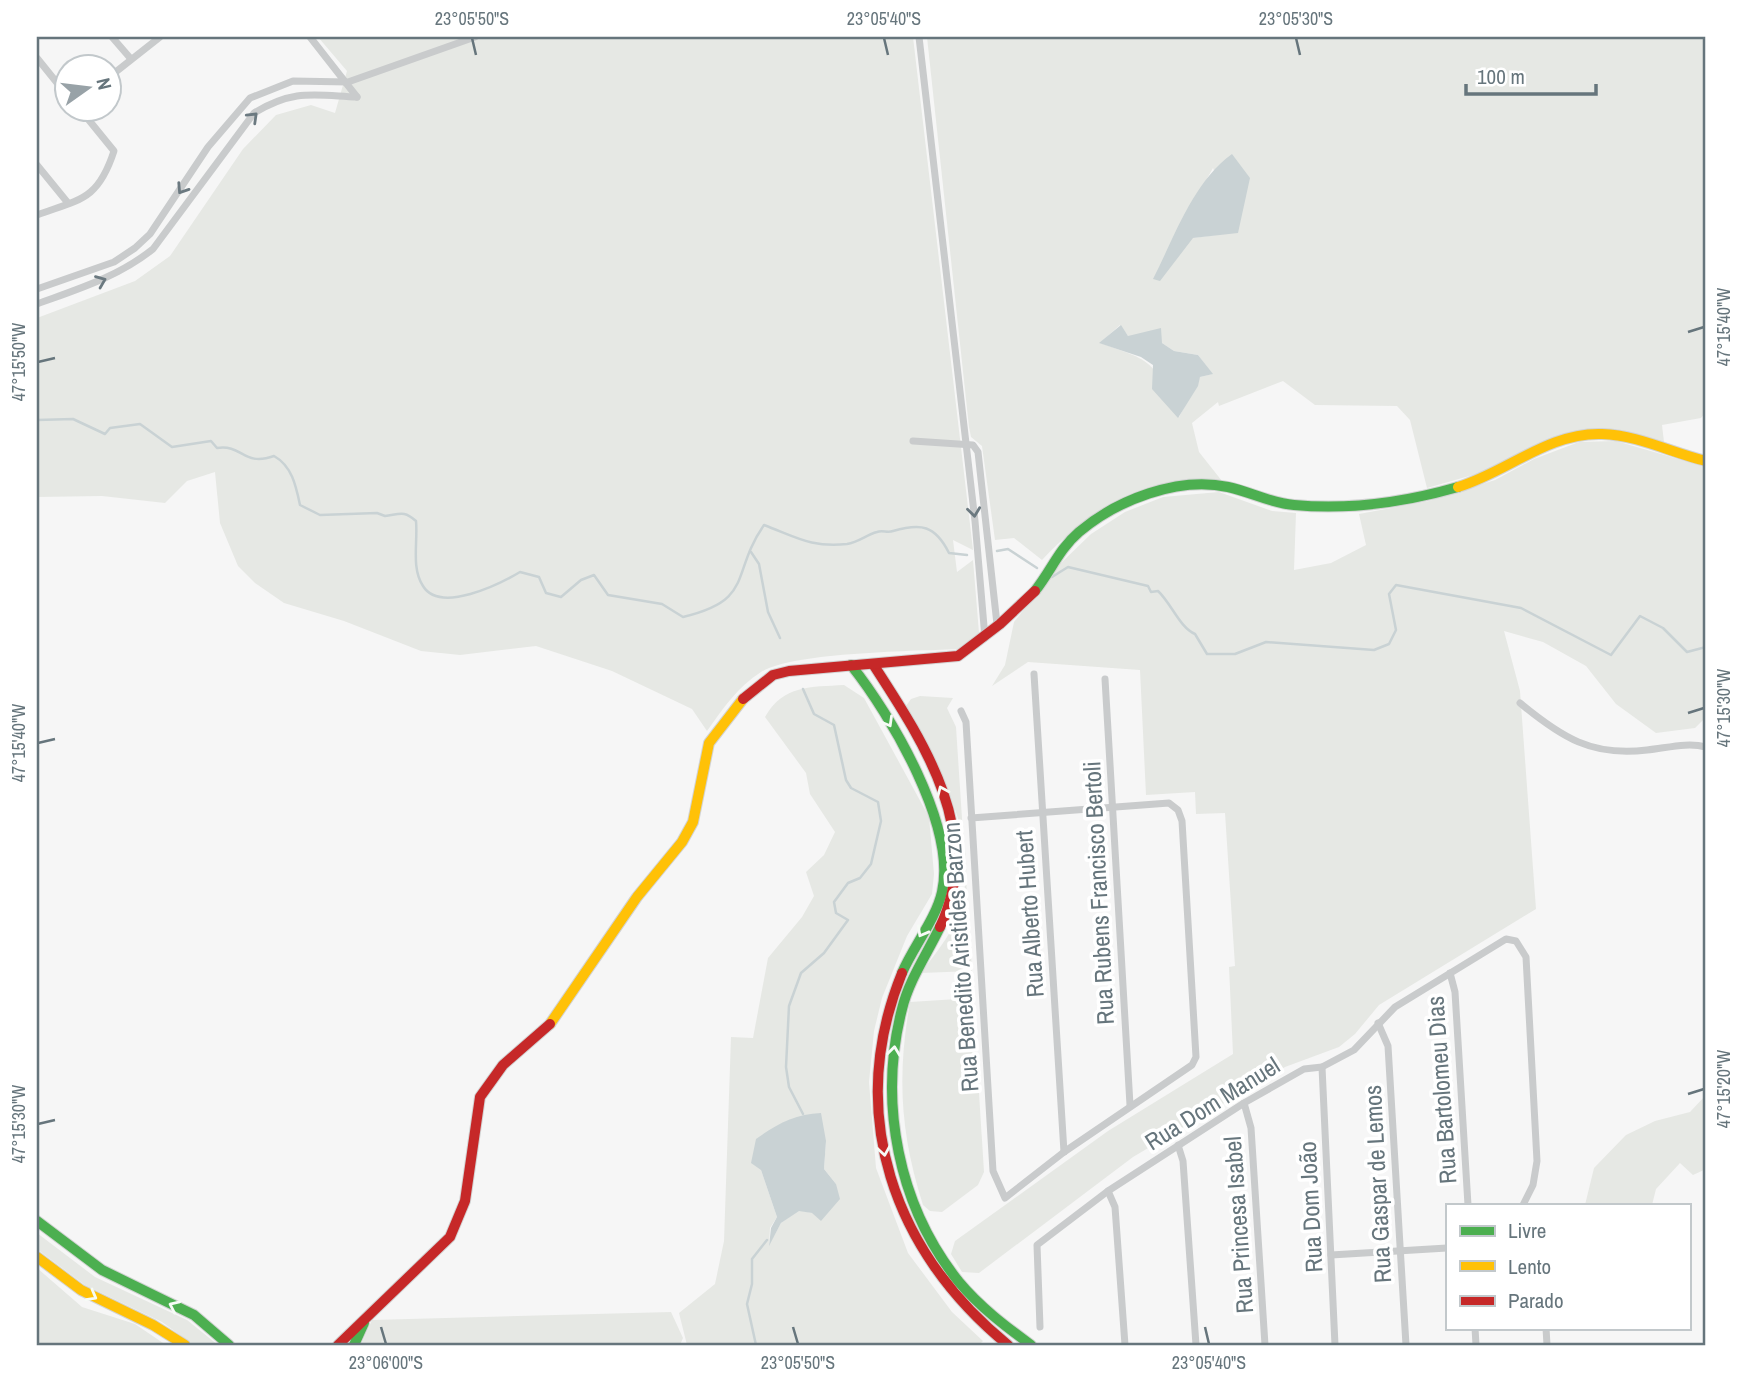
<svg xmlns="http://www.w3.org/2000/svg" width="1743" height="1382" font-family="'Archivo Narrow',sans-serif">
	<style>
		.green { fill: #e6e8e4; fill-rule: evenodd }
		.water { fill: #c9d2d4 }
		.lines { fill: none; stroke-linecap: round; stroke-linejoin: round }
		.stream { stroke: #c9d2d4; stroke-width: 2.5 }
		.fast-casing { stroke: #d2d3d3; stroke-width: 12 }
		.slow-casing { stroke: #d2d3d3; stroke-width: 12 }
		.jam-casing { stroke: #d2d3d3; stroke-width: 12 }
		.street { stroke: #c9cbcc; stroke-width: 7 }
		.fast { stroke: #4caf50; stroke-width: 10 }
		.slow { stroke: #ffc107; stroke-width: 10 }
		.jam { stroke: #c62828; stroke-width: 10 }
		.oneway { stroke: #6b7980 }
		.oneway2 { stroke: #f6fbf6 }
		.ticks { fill: none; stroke: #66757c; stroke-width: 2.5 }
		.labels { text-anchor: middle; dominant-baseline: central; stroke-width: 7; stroke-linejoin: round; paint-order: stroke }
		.street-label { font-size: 24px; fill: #66757c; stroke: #fff }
		.neatline { fill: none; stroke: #66757c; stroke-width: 2.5 }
		.ticks-label { font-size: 18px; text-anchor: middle; fill: #66757c }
	</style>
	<rect width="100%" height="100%" fill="#f6f6f6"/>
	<!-- green -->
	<g class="green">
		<path d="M318,37H913L973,550L953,540L957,572L973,560L979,633L971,644L961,649C917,651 793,652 761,672C737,687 723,709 707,731L692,709L612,671L536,646L460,655L421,651L344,621L284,603L255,583L238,566L220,523L215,472L187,481L165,503L102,496L37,497V318L135,281L170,256L243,149L276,115L311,105L335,113L347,71Z"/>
		<path d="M927,37H1706V412L1701,418L1662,425L1664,442L1617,429L1567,434L1528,450L1494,469L1427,488L1410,420L1397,406L1315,405L1283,381L1219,406L1218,402L1192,423L1199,452L1222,481C1145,478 1093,506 1042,560L1014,538L995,540L982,446L971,437L969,427ZM1213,168L1238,232L1193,238L1192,205ZM1120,325L1128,336L1162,343L1174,351L1198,355L1212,374L1200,377L1179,417C1152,362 1159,363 1100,343Z"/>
		<polygon points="1616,441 1706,467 1706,717 1695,728 1656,733 1616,704 1586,666 1543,642 1504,631 1520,691 1536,909 1379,1005 1355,1034 1339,1047 1285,1067 1133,1157 979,1273 962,1272 951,1254 955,1241 1108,1131 1233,1054 1229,967 1235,966 1225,813 1196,814 1195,792 1146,795 1140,670 1028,662 992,686 1005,665 1014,622 1061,563 1091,534 1125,512 1163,497 1219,492 1272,511 1296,513 1294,570 1331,563 1366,545 1359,514 1429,501 1495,480 1534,459 1579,442"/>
		<path d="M844,685L864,698L929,817L934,874L932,894L907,936L882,998L874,1031L869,1082L876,1168L908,1253L952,1312L983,1341L979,1345H687L679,1313L715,1284L724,1241L731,1037L753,1038L768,958L802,917L814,896L806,872L824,855L835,832L810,794L806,773L765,717C783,685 811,687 844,685ZM826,1141L824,1169L836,1184L812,1213L799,1210L781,1223L769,1245L770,1228L777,1217L761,1170Z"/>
		<path d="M920,696L953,698L947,708L956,727L972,971L921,973C931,959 944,944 952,928C990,849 944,782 907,715L906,706L911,699Z"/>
		<path d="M973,998L984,1172L978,1185L942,1212L930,1211L923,1205C900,1133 897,1075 910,1002Z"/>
		<polygon points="1706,1095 1706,1169 1693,1175 1680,1163 1656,1189 1652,1205 1585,1205 1594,1168 1626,1135 1655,1121 1690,1112"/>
		<polygon points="37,1233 95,1277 187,1320 218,1345 194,1345 162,1322 85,1285 37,1249"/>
		<polygon points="37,1268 82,1307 135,1324 166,1345 37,1345"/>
		<polygon points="671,1312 683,1338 680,1345 361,1345 372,1320"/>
	</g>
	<!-- water -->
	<g class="water">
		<path d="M1232,154L1250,178L1238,233L1193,238L1160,281L1153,279C1175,236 1193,182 1232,154Z"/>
		<polygon points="1121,325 1128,336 1161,328 1162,343 1174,351 1198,355 1213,374 1200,377 1198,386 1178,418 1152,389 1153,365 1141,357 1099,343"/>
		<path d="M821,1113L826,1141L824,1169L836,1184L840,1199L821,1221L812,1213L799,1211L781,1223L769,1246L771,1228L777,1217L761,1170L751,1163L756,1139C777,1124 795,1114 821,1113Z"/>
	</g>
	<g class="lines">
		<!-- stream -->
		<g class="stream">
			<path d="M37,420L73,419L105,434L110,428L140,424L172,447L211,441L217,448C243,444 243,467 274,456C292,466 296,486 300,505L320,515L377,513L385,516C400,514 404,510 416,521C418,542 411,568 423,586C440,614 500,584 520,572L539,577L546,593L561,597L581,580L594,575L608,595L662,604L683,617C755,600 730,574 764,525C796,537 812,548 847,544C859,542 866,535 877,532C882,530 888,533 893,531C921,523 935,525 949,553L967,555"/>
			<polyline points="997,551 1008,549 1037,568"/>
			<polyline points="751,552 759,564 768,612 780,638"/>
			<path d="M1052,577L1068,567L1148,586L1151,592L1158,591C1171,603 1180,628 1195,634L1207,654H1235L1266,642L1374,650L1389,644L1396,630L1389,594L1396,585L1521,608L1611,655L1640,616L1663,628L1687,652L1706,647"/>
			<polyline points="803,1114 789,1087 786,1067 789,1006 801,973 824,953 848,920 836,913 834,902 848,883 860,878 871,864 881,821 878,802 851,788 846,780 834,725 814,714 803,689"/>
			<polyline points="756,1345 747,1304 752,1284 752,1259 767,1240"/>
		</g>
		<!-- fast casing -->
		<g class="fast-casing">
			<g id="fast">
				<path d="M1035,591C1051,571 1059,549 1079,532C1117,500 1178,476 1228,487C1251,492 1270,503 1294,505C1348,510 1406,502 1458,487"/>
				<path d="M851,665C891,715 957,827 942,892C936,919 913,947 902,973"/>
				<path d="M940,927C927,954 909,980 902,1009C878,1102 898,1206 959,1282C980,1307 1005,1326 1031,1345"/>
				<polyline points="37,1221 102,1270 194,1315 229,1345"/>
				<polyline points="354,1345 364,1323"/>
			</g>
		</g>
		<!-- slow casing -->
		<g class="slow-casing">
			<g id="slow">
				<path d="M1458,487C1507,472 1549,432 1602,434C1638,435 1672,453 1706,461"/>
				<polyline points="550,1024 637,897 682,842 693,822 709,743 743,699"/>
				<polyline points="37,1257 81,1290 153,1325 185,1345"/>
			</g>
		</g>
		<!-- jam casing -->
		<g class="jam-casing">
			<g id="jam">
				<path d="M873,664C923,741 985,834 940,927"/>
				<polyline points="743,699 773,675 789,671 958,656 1000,624 1035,591"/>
				<path d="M902,973C845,1114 893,1251 1008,1345"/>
				<polyline points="338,1345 450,1237 465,1201 480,1097 503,1065 550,1024"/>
			</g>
		</g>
		<!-- street -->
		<g class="street">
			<polyline points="112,37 131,59"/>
			<polyline points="310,37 357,97"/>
			<polyline points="919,37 975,521 985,638"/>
			<polyline points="37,58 66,94"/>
			<polyline points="108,78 160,37"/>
			<polyline points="37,165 68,203"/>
			<path d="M37,215C81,199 98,200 114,151L79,108"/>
			<polyline points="37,289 114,262 135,248 150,234 208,147 250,98 293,81 348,82 475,37"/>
			<path d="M37,304C78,289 118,277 153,249L254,113C294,89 313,95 357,97"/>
			<polyline points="913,441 973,445 978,452 997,624"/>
			<polyline points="1034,674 1064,1152"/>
			<polyline points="1105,679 1130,1105"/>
			<path d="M1520,703C1561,737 1592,757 1647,750C1667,748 1687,742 1706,747"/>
			<polyline points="961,711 966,722 993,1171 1005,1198 1064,1152 1192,1065 1196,1057 1182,821 1178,810 1169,803 971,818"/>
			<polyline points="1450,973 1455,992 1468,1205"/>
			<polyline points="1378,1023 1388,1046 1406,1345"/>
			<polyline points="1322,1067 1335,1345"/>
			<polyline points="1244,1103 1251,1128 1265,1345"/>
			<polyline points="1178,1145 1183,1161 1196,1345"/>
			<polyline points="1108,1191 1115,1207 1125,1345"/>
			<polyline points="1331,1255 1447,1248"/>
			<polyline points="1040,1327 1037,1245 1108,1191 1244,1103 1304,1069 1322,1067 1354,1050 1395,1007 1506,939 1516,941 1526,957 1537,1161 1533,1185 1523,1205"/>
			<polyline points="1475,1328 1476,1345"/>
			<polyline points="1546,1328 1547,1345"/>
		</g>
		<!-- fast -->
		<use href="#fast" class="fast"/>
		<!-- slow -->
		<use href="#slow" class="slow"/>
		<!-- jam -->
		<use href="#jam" class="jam"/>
	</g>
	<!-- one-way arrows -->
	<defs><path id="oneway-chevron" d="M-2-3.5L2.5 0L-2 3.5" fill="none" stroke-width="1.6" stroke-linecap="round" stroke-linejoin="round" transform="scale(1.75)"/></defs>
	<g class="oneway">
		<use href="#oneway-chevron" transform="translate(253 117) rotate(-44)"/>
		<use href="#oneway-chevron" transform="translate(182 189) rotate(123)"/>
		<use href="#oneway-chevron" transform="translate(101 281) rotate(-22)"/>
		<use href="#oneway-chevron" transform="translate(974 512) rotate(83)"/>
	</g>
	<g class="oneway2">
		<use href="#oneway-chevron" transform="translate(888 722) rotate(60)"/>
		<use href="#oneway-chevron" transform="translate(942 791) rotate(-114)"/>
		<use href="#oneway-chevron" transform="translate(922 932) rotate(119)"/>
		<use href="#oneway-chevron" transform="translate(894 1051) rotate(-83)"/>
		<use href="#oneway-chevron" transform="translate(884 1151) rotate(81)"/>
		<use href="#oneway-chevron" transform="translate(92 1296) rotate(29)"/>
		<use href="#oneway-chevron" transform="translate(174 1306) rotate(-155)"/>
	</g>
	<!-- ticks -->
	<path class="ticks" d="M472,38L476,55M884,38L888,55M1296,38L1300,55M1688,332L1704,327M38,362L55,358M1688,713L1704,708M38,743L55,739M1688,1094L1704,1089M38,1124L55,1120M381,1327L386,1344M793,1327L798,1344M1205,1327L1209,1344"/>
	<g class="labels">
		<!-- street labels -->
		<g class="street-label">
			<text transform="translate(1098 893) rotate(-93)">Rua Rubens Francisco Bertoli</text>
			<text transform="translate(1029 914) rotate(-94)">Rua Alberto Hubert</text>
			<text transform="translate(960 957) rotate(-94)">Rua Benedito Aristides Barzon</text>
			<text transform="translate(1441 1090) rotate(-94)">Rua Bartolomeu Dias</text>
			<text transform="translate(1212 1103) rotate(-32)">Rua Dom Manuel</text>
			<text transform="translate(1377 1184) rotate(-93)">Rua Gaspar de Lemos</text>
			<text transform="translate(1310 1207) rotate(-93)">Rua Dom João</text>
			<text transform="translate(1238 1225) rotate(-94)">Rua Princesa Isabel</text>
		</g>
	</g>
	<!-- border -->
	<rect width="1743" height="1382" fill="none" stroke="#ffffff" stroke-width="77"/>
	<!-- legend -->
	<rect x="1446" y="1204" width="245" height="126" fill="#ffffff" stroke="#c2c8cb" stroke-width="2"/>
	<rect x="1460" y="1226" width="35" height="10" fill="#4caf50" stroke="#c2c8cb" stroke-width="2"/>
	<text x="1508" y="1238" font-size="21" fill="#66757c">Livre</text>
	<rect x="1460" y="1261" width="35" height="10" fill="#ffc107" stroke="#c2c8cb" stroke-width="2"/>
	<text x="1508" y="1274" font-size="21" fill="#66757c">Lento</text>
	<rect x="1460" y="1296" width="35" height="10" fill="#c62828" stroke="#c2c8cb" stroke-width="2"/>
	<text x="1508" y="1308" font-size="21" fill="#66757c">Parado</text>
	<!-- north arrow -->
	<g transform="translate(88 88) rotate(76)"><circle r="33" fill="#ffffff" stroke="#c2c8cb" stroke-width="2"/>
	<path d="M0-5L12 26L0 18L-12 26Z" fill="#98a2a7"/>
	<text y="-10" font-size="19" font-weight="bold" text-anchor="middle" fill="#66757c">N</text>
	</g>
	<!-- scale -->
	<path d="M1466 84v10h130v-10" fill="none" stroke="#66757c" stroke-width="3.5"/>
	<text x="1477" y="84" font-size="21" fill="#66757c" stroke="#ffffff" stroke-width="5" paint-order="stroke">100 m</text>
	<rect x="38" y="38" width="1666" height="1306" class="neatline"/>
	<g class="ticks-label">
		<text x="472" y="25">23°05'50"S</text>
		<text x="884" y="25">23°05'40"S</text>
		<text x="1296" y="25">23°05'30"S</text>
		<text transform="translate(1724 327) rotate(-90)" y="6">47°15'40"W</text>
		<text transform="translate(19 362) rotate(-90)" y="6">47°15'50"W</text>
		<text transform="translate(1724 708) rotate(-90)" y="6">47°15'30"W</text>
		<text transform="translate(19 743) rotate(-90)" y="6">47°15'40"W</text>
		<text transform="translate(1724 1089) rotate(-90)" y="6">47°15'20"W</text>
		<text transform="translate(19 1124) rotate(-90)" y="6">47°15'30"W</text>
		<text x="386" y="1369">23°06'00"S</text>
		<text x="798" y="1369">23°05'50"S</text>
		<text x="1209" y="1369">23°05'40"S</text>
	</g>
</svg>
